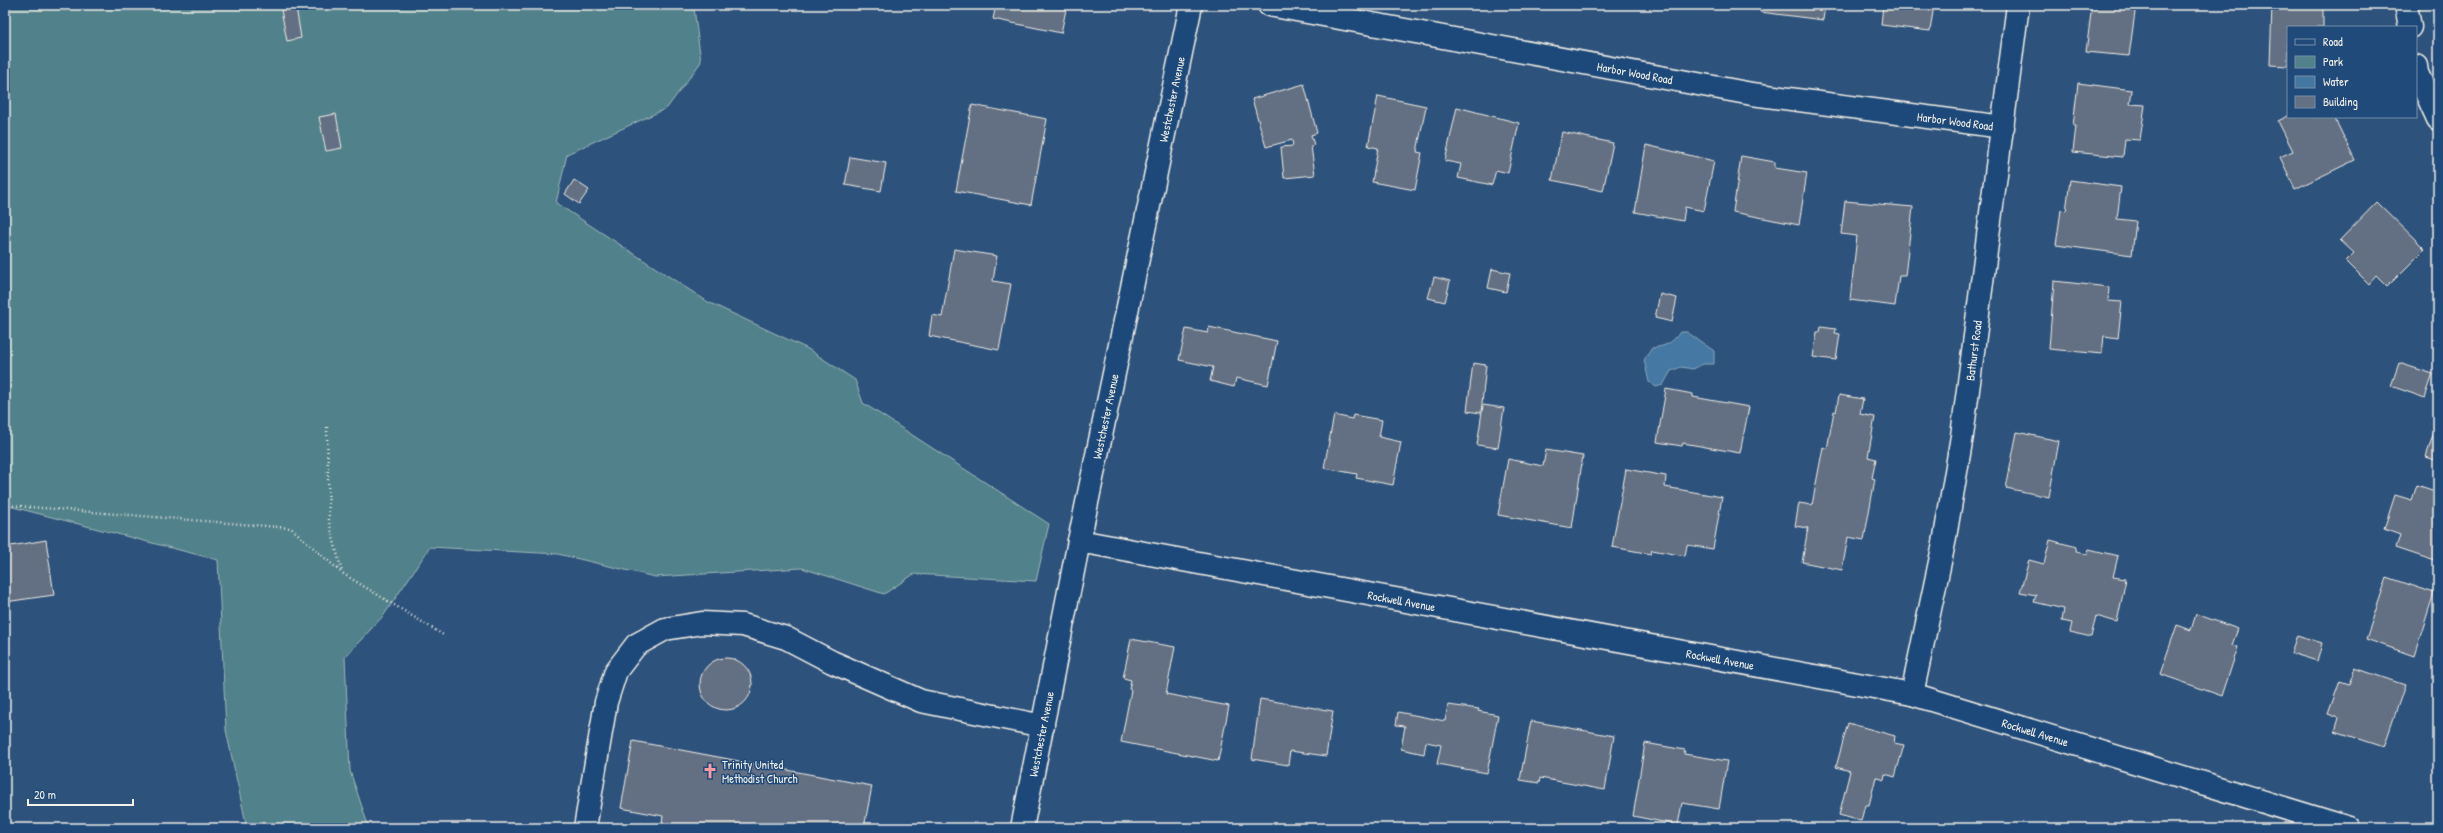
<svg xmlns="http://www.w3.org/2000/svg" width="2443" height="833" font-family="'Patrick Hand',sans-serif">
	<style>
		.green { fill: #51818b; stroke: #a2b9ba }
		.water { fill: #4478a2; stroke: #8aa8be }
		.building { fill: #647083; stroke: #f4f1e8 }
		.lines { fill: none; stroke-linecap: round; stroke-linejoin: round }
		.minor-casing { stroke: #f4f1e8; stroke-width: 25 }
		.path { stroke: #f4f1e8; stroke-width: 2.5; stroke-dasharray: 1 3; stroke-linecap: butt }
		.minor { stroke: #1f4a7a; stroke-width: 22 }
		.labels { text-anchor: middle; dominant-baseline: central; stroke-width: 3; stroke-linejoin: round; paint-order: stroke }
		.street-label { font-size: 12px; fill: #f4f1e8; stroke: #1f4a7a }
		.poi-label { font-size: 12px; fill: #f4f1e8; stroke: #1f4a7a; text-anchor: start }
	</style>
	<rect width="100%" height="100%" fill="#2d527c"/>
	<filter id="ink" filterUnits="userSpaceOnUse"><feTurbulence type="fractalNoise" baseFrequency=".025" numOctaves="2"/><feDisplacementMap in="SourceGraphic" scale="8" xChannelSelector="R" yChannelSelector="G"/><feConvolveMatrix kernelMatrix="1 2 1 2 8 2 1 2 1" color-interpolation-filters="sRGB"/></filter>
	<g filter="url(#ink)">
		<!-- green -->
		<polygon class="green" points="5,5 807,5 694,8 701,62 667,108 567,154 556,203 708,302 808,349 855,380 863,403 1049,524 1036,581 914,574 884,594 802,568 655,577 558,554 430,547 384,615 345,657 350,771 369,828 247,828 226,730 218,560 5,505"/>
		<!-- water -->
		<path class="water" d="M1680,332H1687L1714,351V364H1703L1693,369L1681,367L1671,371L1663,385L1656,387L1649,382L1644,360L1652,348C1667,346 1672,343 1680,332Z"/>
		<!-- building -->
		<g class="building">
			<polygon points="996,5 1067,5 1061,33 993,19"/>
			<polygon points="1761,5 1825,5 1823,20 1760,12"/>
			<polygon points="1883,5 1934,5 1930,31 1881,25"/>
			<polygon points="2092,5 2136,5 2129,56 2086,52"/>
			<polygon points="2272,5 2323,5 2323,27 2288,27 2288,66 2270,65"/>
			<polygon points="296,7 301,38 287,41 281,10"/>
			<polygon points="2078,83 2132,90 2130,104 2145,105 2140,140 2125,139 2123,157 2073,152 2076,126 2073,126"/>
			<polygon points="1304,84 1317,133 1311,135 1314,145 1311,146 1315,175 1284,178 1281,147 1293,146 1292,140 1266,147 1252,99"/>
			<polygon points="1378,96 1426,106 1417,152 1422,153 1415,190 1372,182 1378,148 1368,146"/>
			<polygon points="972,105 1047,119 1031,205 956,191"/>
			<polygon points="1457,107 1519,123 1508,173 1496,170 1492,185 1458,178 1461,164 1445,161"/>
			<polygon points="336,114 342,148 326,151 319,117"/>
			<polygon points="2288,116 2334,117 2355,160 2295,189 2280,157 2293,151 2278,121"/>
			<polygon points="1562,132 1613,143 1603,191 1552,180"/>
			<polygon points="1646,145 1714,161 1704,211 1685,207 1683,221 1635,212"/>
			<polygon points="1741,156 1775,162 1775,168 1807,173 1799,225 1733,212"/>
			<polygon points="850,157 886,163 881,191 845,185"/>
			<polygon points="574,180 589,190 579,204 565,194"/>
			<polygon points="2070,180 2121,187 2117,219 2136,221 2132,255 2056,245 2061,210 2066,211"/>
			<polygon points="1845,201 1913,207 1905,276 1899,276 1895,306 1850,300 1857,236 1841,234"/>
			<polygon points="2377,202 2425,249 2387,287 2376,276 2369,284 2346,261 2354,253 2340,240"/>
			<polygon points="954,249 997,256 993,281 1011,284 999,350 929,336 932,315 942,317"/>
			<polygon points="1492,269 1510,273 1506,292 1488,288"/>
			<polygon points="1434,277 1450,281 1445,302 1428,298"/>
			<polygon points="2054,281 2109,287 2108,301 2122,302 2118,338 2104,336 2102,354 2049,349"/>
			<polygon points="1660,294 1677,298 1672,322 1655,318"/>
			<polygon points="1209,327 1277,341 1268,385 1236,378 1234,387 1210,381 1213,367 1179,360 1186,329 1208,333"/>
			<polygon points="1821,327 1836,329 1835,333 1840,334 1836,360 1813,357 1817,332 1820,332"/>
			<polygon points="1473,363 1486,365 1481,413 1467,411"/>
			<polygon points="2399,363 2433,374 2425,398 2391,386"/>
			<polygon points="1666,389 1693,394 1693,397 1749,407 1740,453 1683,443 1682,446 1657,442"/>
			<polygon points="1839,395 1863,399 1860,414 1875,417 1868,457 1876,459 1872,478 1875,479 1864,540 1848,537 1842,570 1802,562 1808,528 1795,526 1799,503 1812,505 1823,447 1827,449 1834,411 1836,412"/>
			<polygon points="1483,405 1504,408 1498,448 1477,445"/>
			<polygon points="1334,415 1352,419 1353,415 1382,420 1379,437 1401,442 1393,485 1356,478 1357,474 1324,468"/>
			<polygon points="2438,419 2438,461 2426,457"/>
			<polygon points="2017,432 2059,441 2049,497 2006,488"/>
			<polygon points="1546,450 1583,456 1572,528 1498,515 1508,459 1543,466"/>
			<polygon points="1626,469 1666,476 1665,487 1722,497 1713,549 1687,545 1685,556 1652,550 1651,554 1612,547"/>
			<polygon points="2417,485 2438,492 2438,562 2396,548 2400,535 2384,529 2395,495 2412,500"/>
			<polygon points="46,540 54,595 5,602 5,547"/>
			<polygon points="2050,540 2077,547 2076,552 2087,554 2089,549 2118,556 2113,577 2126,579 2117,622 2096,616 2091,637 2070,632 2072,623 2062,621 2064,609 2034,602 2036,595 2020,592 2029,560 2044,564"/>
			<polygon points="2387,577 2434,593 2414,656 2366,639"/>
			<polygon points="2196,614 2238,629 2232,645 2238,647 2222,696 2160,674 2177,625 2191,630"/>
			<polygon points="2297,635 2322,643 2317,661 2291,653"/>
			<polygon points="1131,639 1175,647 1166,694 1229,706 1218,761 1121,742 1131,690 1129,689 1131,680 1123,678"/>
			<circle cx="726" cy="684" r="26"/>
			<polygon points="2355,668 2405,685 2384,747 2335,731 2339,718 2328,714 2340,681 2349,684"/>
			<polygon points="1260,699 1333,711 1326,756 1290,751 1288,765 1252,759"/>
			<polygon points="1448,705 1479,709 1478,711 1498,715 1487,773 1437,764 1441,745 1426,742 1424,754 1401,749 1405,726 1396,725 1398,712 1445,721"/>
			<polygon points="1531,721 1614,736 1605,790 1540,778 1539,783 1520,780"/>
			<polygon points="1848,723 1895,736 1894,743 1904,745 1895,777 1885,774 1884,780 1876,777 1869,805 1865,805 1861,821 1839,815 1850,771 1836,767"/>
			<polygon points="633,741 872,786 864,828 661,828 663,816 621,808"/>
			<polygon points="1645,743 1685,750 1684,754 1727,761 1719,809 1682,803 1678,825 1633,816"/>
		</g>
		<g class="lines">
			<!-- minor casing -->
			<g class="minor-casing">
				<g id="minor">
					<path id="s1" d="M1269,5L1752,94L2003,127"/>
					<polyline points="2406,5 2410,27"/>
					<polyline points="2416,66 2417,73 2438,119"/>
					<path id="s2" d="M1079,541L1912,694L2349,828"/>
					<path id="s3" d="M1912,694L1944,543L1962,436L2018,5"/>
					<polyline points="585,828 606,702 616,671 636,645 665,629 702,623 743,625 786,638 832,662 921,701 1043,726"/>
					<path id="s4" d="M1022,828L1079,541L1191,5"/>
				</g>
			</g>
			<!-- path -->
			<g class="path">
				<polyline points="327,427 329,522 342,572"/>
				<polyline points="5,505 291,528 342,573 445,636"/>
			</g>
			<!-- minor -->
			<use href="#minor" class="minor"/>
		</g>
	</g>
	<!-- icons -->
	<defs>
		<g id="church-bare" transform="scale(1.2)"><path d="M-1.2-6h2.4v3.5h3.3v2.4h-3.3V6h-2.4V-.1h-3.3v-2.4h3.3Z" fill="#ff9aa2" stroke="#1f4a7a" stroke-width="2.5" paint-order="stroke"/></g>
	</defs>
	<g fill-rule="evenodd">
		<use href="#church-bare" x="710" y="771"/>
	</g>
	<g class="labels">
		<!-- street labels -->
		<g class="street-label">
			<text stroke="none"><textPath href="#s1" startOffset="372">Harbor Wood Road</textPath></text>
			<text stroke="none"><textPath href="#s4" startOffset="744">Westchester Avenue</textPath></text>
			<text stroke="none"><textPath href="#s1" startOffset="696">Harbor Wood Road</textPath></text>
			<text stroke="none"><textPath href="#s3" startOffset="349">Bathurst Road</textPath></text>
			<text stroke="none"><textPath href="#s4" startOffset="420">Westchester Avenue</textPath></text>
			<text stroke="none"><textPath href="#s2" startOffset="328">Rockwell Avenue</textPath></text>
			<text stroke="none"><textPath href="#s2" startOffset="652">Rockwell Avenue</textPath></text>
			<text stroke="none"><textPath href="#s2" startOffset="976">Rockwell Avenue</textPath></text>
			<text stroke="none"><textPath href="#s4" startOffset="96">Westchester Avenue</textPath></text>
		</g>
		<!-- poi labels -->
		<g class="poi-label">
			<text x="722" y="764">Trinity United<tspan x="722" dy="14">Methodist Church</tspan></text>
		</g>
	</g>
	<!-- margin -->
	<rect width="2443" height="833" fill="none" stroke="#1f4a7a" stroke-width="20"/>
	<rect x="10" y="10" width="2423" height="813" fill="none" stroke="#f4f1e8" stroke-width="1.5" filter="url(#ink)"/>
	<!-- legend -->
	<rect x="2287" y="26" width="130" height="92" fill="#1f4a7a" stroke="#748da6"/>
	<rect x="2295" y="39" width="20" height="6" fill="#1f4a7a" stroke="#748da6"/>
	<text x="2323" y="46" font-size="12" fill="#f4f1e8">Road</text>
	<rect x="2295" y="56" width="20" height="12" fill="#51818b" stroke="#748da6"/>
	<text x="2323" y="66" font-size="12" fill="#f4f1e8">Park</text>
	<rect x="2295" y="76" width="20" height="12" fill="#4478a2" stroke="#748da6"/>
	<text x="2323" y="86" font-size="12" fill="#f4f1e8">Water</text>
	<rect x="2295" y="96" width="20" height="12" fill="#647083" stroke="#748da6"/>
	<text x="2323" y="106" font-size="12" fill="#f4f1e8">Building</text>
	<!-- scale -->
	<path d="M28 799v6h105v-6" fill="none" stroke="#f4f1e8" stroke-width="2"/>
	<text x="34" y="799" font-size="12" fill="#f4f1e8" stroke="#1f4a7a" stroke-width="3" paint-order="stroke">20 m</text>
</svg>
